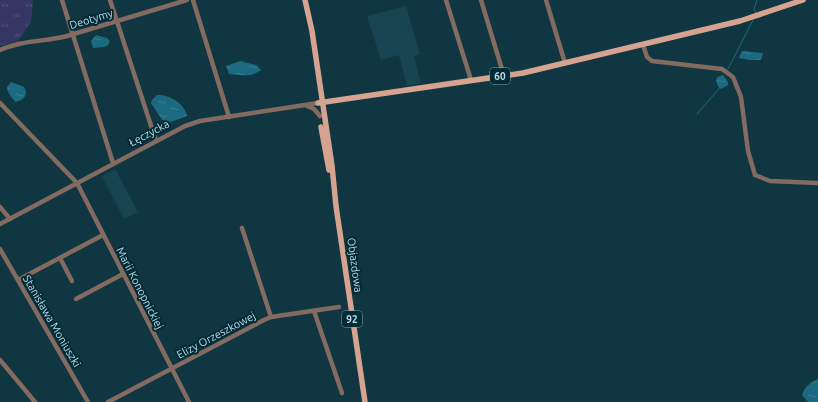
<svg xmlns="http://www.w3.org/2000/svg" width="818" height="402" font-family="Ubuntu,sans-serif">
	<style>
		.built { fill: #184351 }
		.park { fill: url(#park-tufts) }
		.water { fill: url(#water-ripples) }
		.lines { fill: none; stroke-linecap: round; stroke-linejoin: round }
		.stream { stroke: #1c6a7f; stroke-width: 1 }
		.minor { stroke: #836b61; stroke-width: 4.5 }
		.major { stroke: #d6a390; stroke-width: 5.5 }
		.labels { text-anchor: middle; dominant-baseline: central; stroke-width: 4; stroke-linejoin: round; paint-order: stroke }
		.shield { fill: #042c37; stroke: #83a7b2; stroke-width: 1 }
		.shield-label { font-size: 10px; font-weight: bold; fill: #badce7 }
		.street-label { font-size: 11px; fill: #badce7; stroke: #042c37 }
	</style>
	<defs>
		<pattern id="park-tufts" width="24" height="20" patternUnits="userSpaceOnUse"><rect width="24" height="20" fill="#353663"/><path d="M3 7l-1-3M5 7V3M7 7l1-3M15 17l-1-3M17 17v-4M19 17l1-3" fill="none" stroke="#505279"/></pattern>
		<pattern id="water-ripples" width="26" height="14" patternUnits="userSpaceOnUse"><rect width="26" height="14" fill="#1c6a7f"/><path d="M2 4q2-2 4 0t4 0M15 11q2-2 4 0t4 0" fill="none" stroke="#3b7f91"/></pattern>
	</defs>
	<rect width="100%" height="100%" fill="#103641"/>
	<!-- built -->
	<g class="built">
		<polygon points="406,6 420,54 414,56 421,83 407,86 399,55 381,60 367,16"/>
		<polygon points="115,169 138,212 124,219 102,176"/>
	</g>
	<!-- park -->
	<polygon class="park" points="0,0 33,0 31,22 18,41 0,46"/>
	<!-- water -->
	<g class="water">
		<polygon points="96,35 107,38 110,41 108,45 104,47 93,48 91,41"/>
		<polygon points="742,51 763,53 761,60 749,60 739,58"/>
		<path d="M240,61L256,65L261,70C250,78 241,75 229,74L226,66Z"/>
		<polygon points="723,75 728,82 728,85 721,89 718,86 716,81 717,77"/>
		<path d="M11,82L24,87C29,94 24,100 16,102C12,99 7,92 7,87Z"/>
		<path d="M157,95C169,94 185,104 187,116L171,122L162,120L151,103L152,100Z"/>
		<path d="M818,379V402H808L802,395C804,387 811,382 818,379Z"/>
	</g>
	<g class="lines">
		<!-- stream -->
		<g class="stream">
			<polyline points="756,13 754,9 757,0"/>
			<polyline points="728,69 753,20"/>
			<polyline points="697,114 718,90 720,87"/>
		</g>
		<!-- minor -->
		<g class="minor">
			<polyline points="62,0 113,163"/>
			<polyline points="110,0 156,141"/>
			<polyline points="193,0 229,117"/>
			<polyline points="446,0 471,80"/>
			<polyline points="481,0 504,76"/>
			<polyline points="546,0 565,63"/>
			<polyline points="643,45 647,57 652,61 722,69 733,77 741,97 748,151 755,175 770,181 818,183"/>
			<path d="M0,50C22,40 44,42 67,36L187,0"/>
			<polyline points="0,103 77,183 189,402"/>
			<polyline points="307,106 314,109 320,116"/>
			<polyline points="0,207 10,219"/>
			<polyline points="0,224 185,126 200,121 318,103"/>
			<polyline points="242,228 271,317"/>
			<polyline points="0,249 88,402"/>
			<polyline points="60,258 72,281"/>
			<polyline points="18,280 103,235"/>
			<polyline points="76,299 123,274"/>
			<polyline points="314,311 342,393"/>
			<polyline points="0,360 35,402"/>
			<polyline points="108,402 264,320 271,317 339,307"/>
		</g>
		<!-- major -->
		<g class="major">
			<polyline points="305,0 312,31 332,166 336,206 365,402"/>
			<polyline points="318,103 523,73 740,21 803,0"/>
			<polyline points="321,127 329,170"/>
		</g>
	</g>
	<g class="labels">
		<!-- shield labels -->
		<g class="shield">
			<rect x="490" y="68" width="20" height="16" rx="3"/>
			<rect x="342" y="311" width="20" height="16" rx="3"/>
		</g>
		<g class="shield-label">
			<text x="500" y="76">60</text>
			<text x="352" y="319">92</text>
		</g>
		<!-- street labels -->
		<g class="street-label">
			<text transform="translate(91 19) rotate(-17)">Deotymy</text>
			<text transform="translate(149 133) rotate(-28)">Łęczycka</text>
			<text transform="translate(355 265) rotate(82)">Objazdowa</text>
			<text transform="translate(140 288) rotate(63)">Marii Konopnickiej</text>
			<text transform="translate(52 321) rotate(60)">Stanisława Moniuszki</text>
			<text transform="translate(216 335) rotate(-28)">Elizy Orzeszkowej</text>
		</g>
	</g>
</svg>
